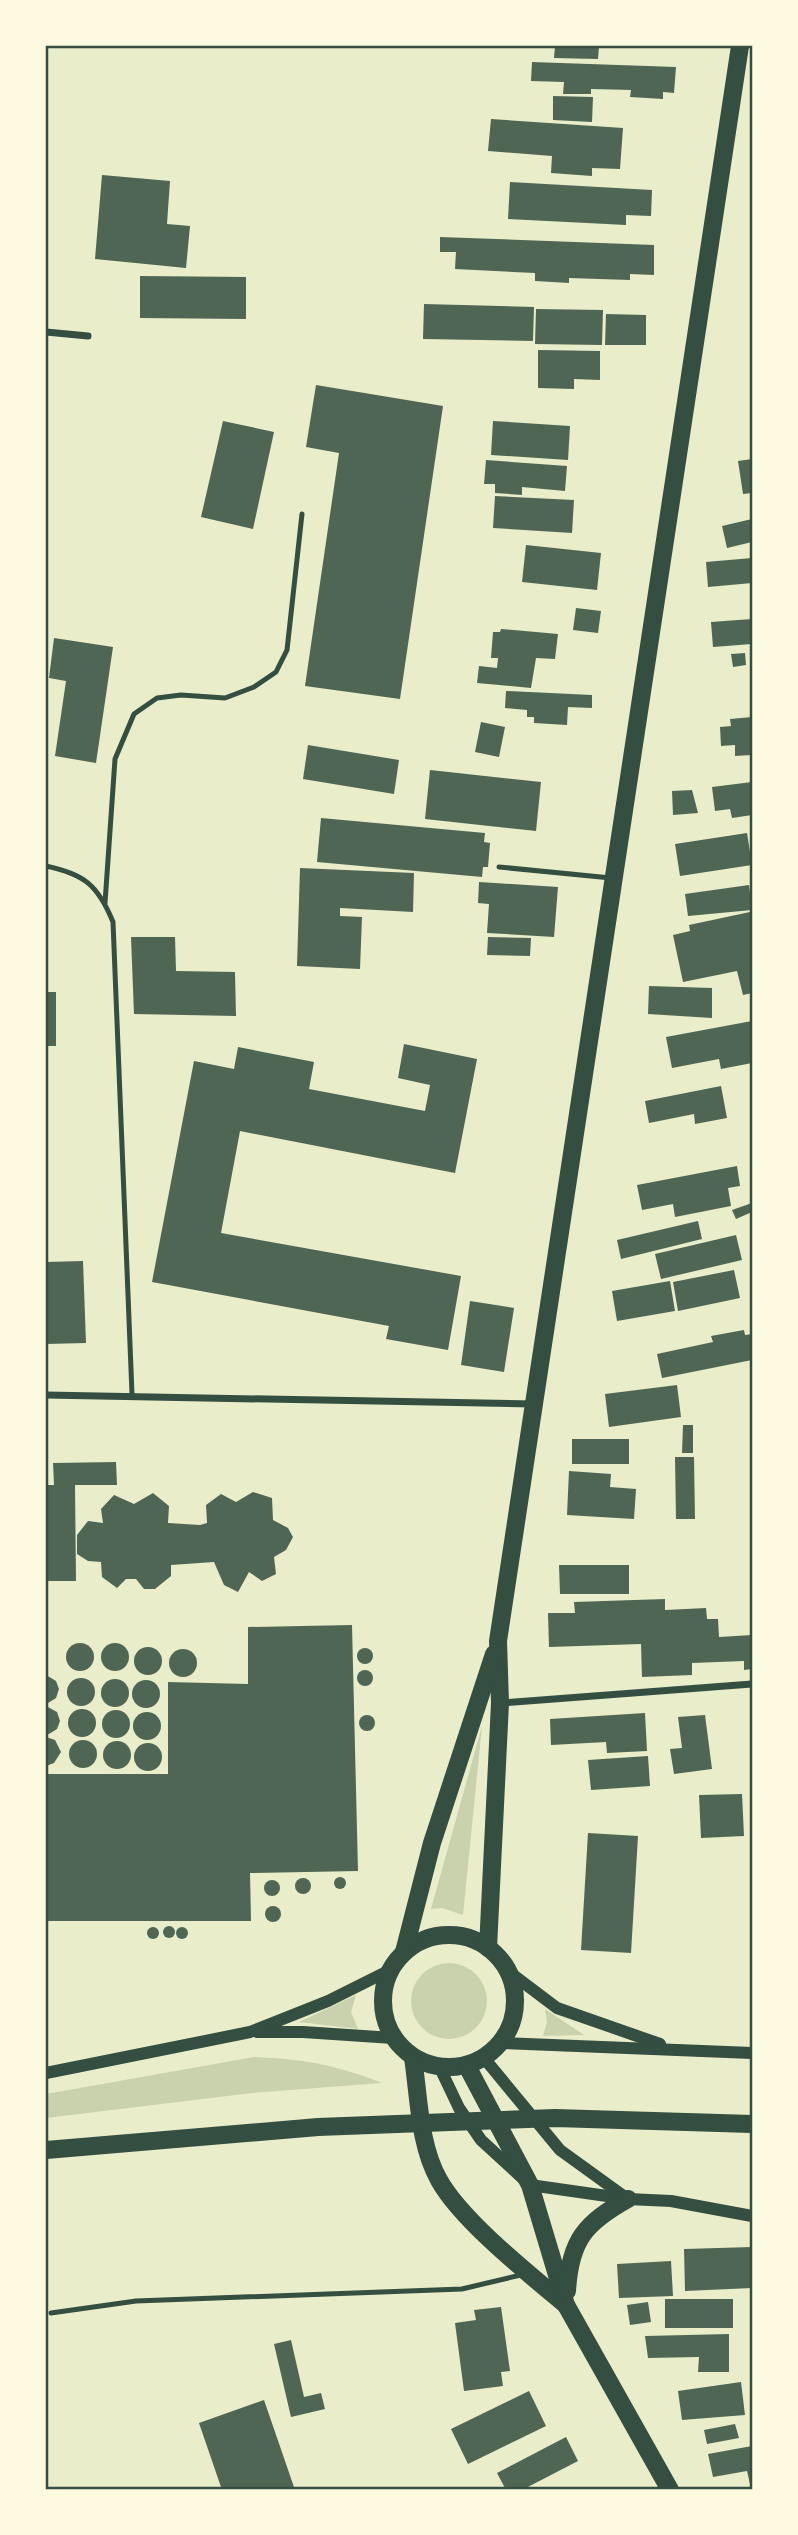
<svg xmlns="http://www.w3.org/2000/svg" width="798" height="2535" font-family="'Source Sans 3',sans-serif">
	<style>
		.green { fill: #cad2ad }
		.building { fill: #4f6655 }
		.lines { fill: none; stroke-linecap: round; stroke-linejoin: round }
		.service { stroke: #344e41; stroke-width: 5 }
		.minor { stroke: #344e41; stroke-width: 7 }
		.tertiary { stroke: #344e41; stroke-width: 12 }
		.primary { stroke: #344e41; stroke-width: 18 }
		.neatline { fill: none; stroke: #344e41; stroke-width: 2.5 }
	</style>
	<rect width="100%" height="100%" fill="#e9edc9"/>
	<!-- green -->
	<g class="green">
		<polygon points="482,1726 463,1915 442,1908 431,1909"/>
		<circle cx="449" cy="2001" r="38"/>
		<polygon points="356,1995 351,2012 358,2029 299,2022"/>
		<polygon points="545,2009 584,2035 543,2036 547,2022"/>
		<path d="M254,2057C303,2059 337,2065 382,2083L252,2093L46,2118V2094Z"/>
	</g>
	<!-- building -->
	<g class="building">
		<polygon points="555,46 599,46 598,59 554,58"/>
		<polygon points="532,62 676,67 674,93 663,92 663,99 630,97 631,90 591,89 591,94 563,94 564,82 531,81"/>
		<polygon points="553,96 593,97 592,122 553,120"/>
		<polygon points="491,119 623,128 620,169 592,168 592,176 551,173 552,156 488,151"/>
		<polygon points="102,175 170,181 167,224 190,226 186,268 95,259"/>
		<polygon points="510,182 652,190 651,216 626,215 626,225 508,219"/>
		<polygon points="440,237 654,245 654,275 630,274 630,280 569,278 569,283 535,281 535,273 455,269 456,252 440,252"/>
		<polygon points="140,276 246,277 246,319 140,318"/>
		<polygon points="424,304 534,307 533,341 423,339"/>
		<polygon points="536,309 603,310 602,345 535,344"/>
		<polygon points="606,314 646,315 646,345 605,345"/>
		<polygon points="538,350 600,351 600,380 574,379 574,389 538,388"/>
		<polygon points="316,385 443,406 400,699 305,686 339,453 306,447"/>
		<polygon points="223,421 274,432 253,529 201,517"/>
		<polygon points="493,421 570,426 568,460 491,455"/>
		<polygon points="752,459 752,493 743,494 738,461"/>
		<polygon points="486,460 567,466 565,491 522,487 522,495 495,493 495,484 484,484"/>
		<polygon points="495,496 574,500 572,533 493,528"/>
		<polygon points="752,519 752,542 727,548 722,526"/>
		<polygon points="526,545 601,553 597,590 522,582"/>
		<polygon points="752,558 752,583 708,587 706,562"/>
		<polygon points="576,608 601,611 598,633 573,630"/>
		<polygon points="752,619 752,644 713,647 711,622"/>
		<polygon points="501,629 558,634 555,659 536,658 531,688 477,683 479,666 497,668 498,658 491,658 493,632 500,632"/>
		<polygon points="54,638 113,647 96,763 55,756 66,681 49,678"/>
		<polygon points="745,653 746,665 733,667 731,654"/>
		<polygon points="506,691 592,695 592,708 568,707 567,725 534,723 534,717 527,717 527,710 505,708"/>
		<polygon points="752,717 752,755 735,756 735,745 721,746 720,727 731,726 730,719"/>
		<polygon points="481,722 505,727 499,757 475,752"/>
		<polygon points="308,745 399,760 394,794 303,779"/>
		<polygon points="430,770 541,782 536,831 425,819"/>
		<polygon points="752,782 752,815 732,818 730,809 715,811 712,787"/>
		<polygon points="692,790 698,813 673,815 672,791"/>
		<polygon points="321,818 485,833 484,842 490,843 488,867 483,867 482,877 317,862"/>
		<polygon points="747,833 752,865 680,876 675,844"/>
		<polygon points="300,868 414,873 413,912 340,908 340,916 362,917 360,969 297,966"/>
		<polygon points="479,882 558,887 554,937 487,933 489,904 478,903"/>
		<polygon points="749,885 752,910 688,916 685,894"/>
		<polygon points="750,912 752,993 743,995 737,971 683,982 673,935 690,931 689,925"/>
		<polygon points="131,937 175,937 176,971 235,972 236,1016 134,1014"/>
		<polygon points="488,937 531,938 530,956 487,955"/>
		<polygon points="649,986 712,988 712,1018 648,1014"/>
		<rect x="46" y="992" width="10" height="54"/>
		<polygon points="752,1021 752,1063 721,1069 719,1059 672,1068 666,1037"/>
		<polygon points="404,1044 477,1059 455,1173 240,1131 221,1233 461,1276 448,1350 386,1339 389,1326 152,1282 194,1061 234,1069 238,1047 314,1062 309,1089 425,1111 430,1085 398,1078"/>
		<polygon points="721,1086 727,1118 695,1124 694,1114 649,1123 645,1101"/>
		<polygon points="737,1166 740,1186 728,1188 731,1206 675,1217 673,1204 642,1210 637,1185"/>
		<polygon points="752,1203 752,1212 736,1219 732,1210"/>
		<polygon points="698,1221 702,1239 621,1259 617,1240"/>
		<polygon points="736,1235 742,1260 661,1279 655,1254"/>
		<polygon points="83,1261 86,1343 46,1344 46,1262"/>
		<polygon points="734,1270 740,1298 678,1311 673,1282"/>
		<polygon points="670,1281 675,1311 617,1321 612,1291"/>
		<polygon points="470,1301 514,1308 504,1372 461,1365"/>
		<polygon points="744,1330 745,1335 752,1334 752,1360 662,1378 657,1354 713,1342 711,1336"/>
		<polygon points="677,1385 681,1417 609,1427 605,1394"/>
		<polygon points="683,1425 693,1425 693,1453 682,1453"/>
		<rect x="572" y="1439" width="57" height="25"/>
		<polygon points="675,1457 694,1457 695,1519 676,1519"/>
		<polygon points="116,1462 117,1485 75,1485 76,1581 46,1581 46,1485 54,1485 53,1463"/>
		<polygon points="569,1471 611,1474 610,1487 636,1489 634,1519 567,1515"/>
		<polygon points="253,1492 272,1498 273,1520 288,1528 293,1537 286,1550 274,1557 276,1574 262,1581 249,1572 238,1592 224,1585 214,1562 171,1565 171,1576 155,1589 144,1589 136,1579 126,1579 117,1588 102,1577 101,1562 88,1561 77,1554 77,1535 88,1521 103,1523 101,1509 114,1495 134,1504 153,1493 169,1506 168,1523 200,1525 207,1523 206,1505 221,1494 236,1502"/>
		<polygon points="559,1565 629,1565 629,1594 560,1594"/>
		<polygon points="665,1599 665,1610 706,1608 707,1619 718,1619 719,1637 752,1635 752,1669 744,1670 744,1661 692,1663 692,1675 642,1677 641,1644 549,1647 548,1613 575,1613 574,1602"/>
		<polygon points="352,1625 358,1871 250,1873 251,1921 46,1921 46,1774 168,1774 168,1682 248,1684 248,1627"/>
		<circle cx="115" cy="1657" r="14"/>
		<circle cx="80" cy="1657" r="14"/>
		<circle cx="148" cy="1661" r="14"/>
		<circle cx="365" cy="1656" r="8"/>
		<circle cx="183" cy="1663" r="14"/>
		<circle cx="365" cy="1678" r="8"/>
		<polygon points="46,1675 56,1681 59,1689 56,1698 48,1703 46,1703"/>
		<circle cx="81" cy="1692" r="14"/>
		<circle cx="115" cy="1693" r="14"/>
		<circle cx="146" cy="1694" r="14"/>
		<polygon points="46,1706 57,1712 60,1721 57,1729 49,1734 46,1734"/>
		<circle cx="82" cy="1723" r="14"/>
		<circle cx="116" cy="1724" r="14"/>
		<circle cx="147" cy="1726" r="14"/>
		<polygon points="645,1713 647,1751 607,1753 606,1742 551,1745 550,1719"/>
		<polygon points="705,1715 712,1769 674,1774 670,1749 682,1748 678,1717"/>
		<circle cx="367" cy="1723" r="8"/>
		<polygon points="46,1737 55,1740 61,1752 54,1763 46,1766"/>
		<circle cx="83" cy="1754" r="14"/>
		<circle cx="117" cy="1755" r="14"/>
		<circle cx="148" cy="1757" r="14"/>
		<polygon points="648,1756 650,1786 591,1790 588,1760"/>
		<polygon points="742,1794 744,1836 701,1838 699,1795"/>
		<polygon points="588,1833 638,1836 631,1953 581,1950"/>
		<circle cx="340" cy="1883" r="6"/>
		<circle cx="303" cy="1886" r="8"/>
		<circle cx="272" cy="1888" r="8"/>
		<circle cx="273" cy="1914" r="8"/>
		<circle cx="169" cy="1932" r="6"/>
		<circle cx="153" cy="1933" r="6"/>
		<circle cx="182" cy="1933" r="6"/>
		<polygon points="752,2247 752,2288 685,2291 684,2249"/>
		<polygon points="671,2261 673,2296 619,2298 617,2264"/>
		<rect x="665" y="2299" width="68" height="29"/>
		<polygon points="648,2302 651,2322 630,2325 627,2305"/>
		<polygon points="501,2307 510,2371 501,2372 503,2386 464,2391 455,2323 476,2320 474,2310"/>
		<polygon points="729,2334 729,2372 698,2372 699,2357 648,2358 645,2336"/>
		<polygon points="291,2340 304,2397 321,2393 325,2409 291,2417 274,2344"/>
		<polygon points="741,2382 745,2415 682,2420 678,2391"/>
		<polygon points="529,2391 546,2426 468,2464 451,2429"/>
		<polygon points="264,2400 295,2490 222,2490 199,2423"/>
		<polygon points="735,2424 739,2438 707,2444 704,2430"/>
		<polygon points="566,2437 578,2461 522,2490 506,2490 497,2473"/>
		<polygon points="752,2446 752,2483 750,2484 747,2471 713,2477 708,2454"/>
	</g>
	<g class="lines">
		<!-- service -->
		<g class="service">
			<path d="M46,866C84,874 98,885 113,922L132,1394"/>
			<polyline points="499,867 611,878"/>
			<polyline points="105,903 115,759 134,714 157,698 181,695 225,698 254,687 276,672 287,650 302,514"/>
			<polyline points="51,2313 136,2301 462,2289 525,2274"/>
		</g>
		<!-- minor -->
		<g class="minor">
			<polyline points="46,332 88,336"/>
			<polyline points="46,1395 533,1404"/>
			<polyline points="502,1703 752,1684"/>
		</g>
		<!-- tertiary -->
		<g class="tertiary">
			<polyline points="508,1971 557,2008 660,2044"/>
			<polyline points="257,2032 303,2032 393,2038"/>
			<polyline points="501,2043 752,2053"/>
			<polyline points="484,2058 560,2150 625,2197"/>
			<polyline points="440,2068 459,2108 481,2140 530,2185 628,2199 671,2201 752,2216"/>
			<polyline points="46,2073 250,2032 328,2001 390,1970"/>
		</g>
		<!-- primary -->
		<g class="primary">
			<circle cx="449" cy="2001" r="66"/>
			<polyline points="488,1948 500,1703 498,1641 740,46"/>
			<polyline points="404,1952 432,1843 494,1654"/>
			<path d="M413,2058C419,2097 419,2145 439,2180C461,2220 529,2274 566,2305"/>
			<polyline points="467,2066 530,2185 566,2305 670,2490"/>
			<polyline points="46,2150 318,2127 555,2118 752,2124"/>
			<path d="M567,2291C570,2240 585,2223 628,2199"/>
		</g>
	</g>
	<!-- border -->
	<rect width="798" height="2535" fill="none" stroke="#fefae0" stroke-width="94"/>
	<rect x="47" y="47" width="704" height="2441" class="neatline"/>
</svg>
